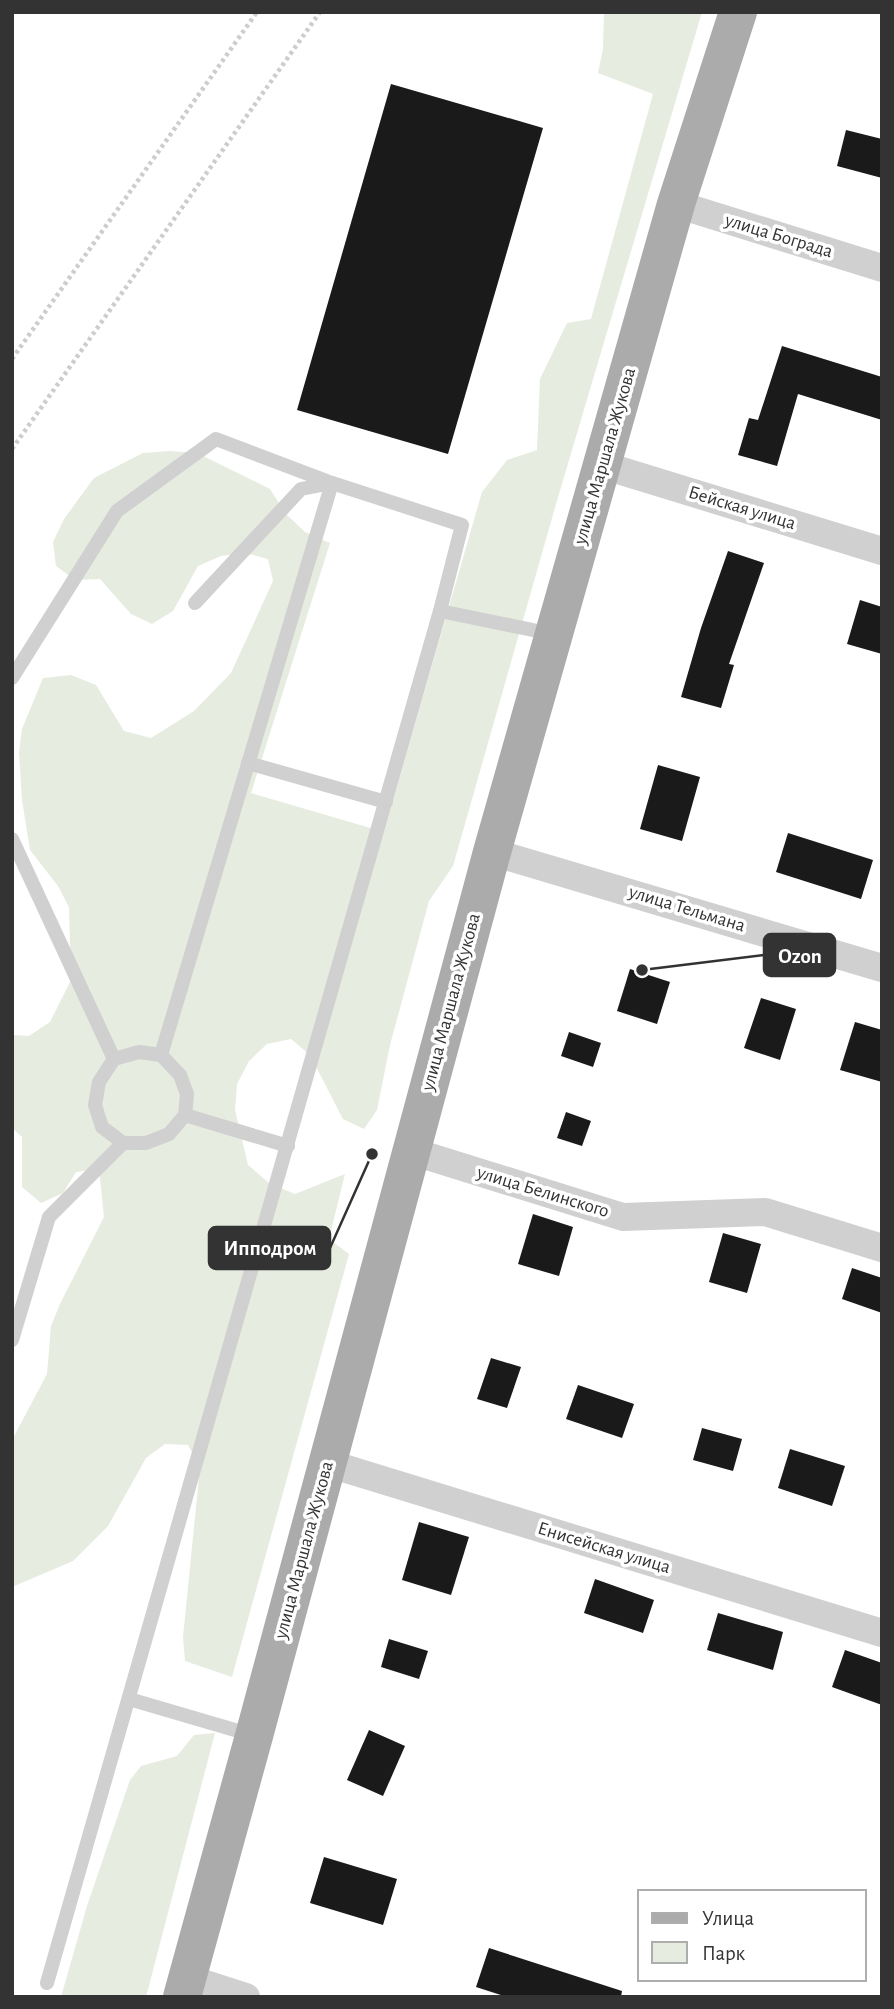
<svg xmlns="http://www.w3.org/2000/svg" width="894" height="2009" font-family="'Alegreya Sans',sans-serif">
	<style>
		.green { fill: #e6ecdf }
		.building { fill: #1a1a1a }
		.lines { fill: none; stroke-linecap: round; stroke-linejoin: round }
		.path { stroke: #cdcdcd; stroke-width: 4.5; stroke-dasharray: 3.5 3.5; stroke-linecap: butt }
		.service { stroke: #d0d0d0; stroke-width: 14 }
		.minor { stroke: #d0d0d0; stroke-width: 28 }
		.primary { stroke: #ababab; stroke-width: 38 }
		.labels { text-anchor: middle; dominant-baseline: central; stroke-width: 7; stroke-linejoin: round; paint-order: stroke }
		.street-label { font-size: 19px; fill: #333; stroke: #fff }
		.leader { fill: none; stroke: #333; stroke-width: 2.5 }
		.callout-dot { fill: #333; stroke: #fff; stroke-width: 2.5 }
		.callout { fill: #333; stroke: #333; stroke-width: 2.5 }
		.callout-label { font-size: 21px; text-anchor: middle; font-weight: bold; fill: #fff }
	</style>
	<rect width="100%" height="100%" fill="#fff"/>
	<!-- green -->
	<g class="green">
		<polygon points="604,12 702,12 556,504 453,866 429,901 390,1045 377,1110 364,1129 343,1119 310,1055 291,1039 267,1044 249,1061 237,1084 235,1110 248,1165 269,1183 295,1194 345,1174 329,1239 349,1254 232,1677 185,1661 183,1637 200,1467 188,1445 165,1444 146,1458 108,1526 73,1561 12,1587 12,1440 47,1374 51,1326 60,1304 104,1217 99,1169 76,1172 63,1193 41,1203 22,1187 22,1137 12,1128 12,1035 29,1036 50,1022 71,980 69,907 58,886 30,850 22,800 19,752 22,729 43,678 71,675 96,685 124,731 151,738 194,711 231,673 273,581 268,559 245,553 221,556 198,566 173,611 152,624 131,614 100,579 75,580 56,566 53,542 64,519 94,478 143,453 170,451 197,453 270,489 285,513 305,532 330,543 251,793 384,832 482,492 507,460 537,450 540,379 567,323 591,319 653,94 598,73 603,49"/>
		<polygon points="215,1733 146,1997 61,1997 87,1906 130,1780 141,1766 177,1756 194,1735"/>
	</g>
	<!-- building -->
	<g class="building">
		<polygon points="391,84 543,128 448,454 297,410"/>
		<polygon points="846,130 882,139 882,178 837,166"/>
		<polygon points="782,346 882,377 882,420 798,394 777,466 738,455 749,418 758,420"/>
		<polygon points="728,551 764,563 729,664 734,665 721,708 681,697 701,628"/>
		<polygon points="860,600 882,607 882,654 847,644"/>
		<polygon points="658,765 700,777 682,841 640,829"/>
		<polygon points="788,833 873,860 861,899 776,872"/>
		<polygon points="630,969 670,982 657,1024 617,1011"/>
		<polygon points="761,998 796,1009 780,1060 744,1048"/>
		<polygon points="855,1022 882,1030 882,1082 840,1070"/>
		<polygon points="569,1032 601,1043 593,1067 561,1056"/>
		<polygon points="566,1112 591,1121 582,1146 557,1138"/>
		<polygon points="533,1214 573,1227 559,1276 518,1264"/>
		<polygon points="723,1233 761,1244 747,1293 709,1282"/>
		<polygon points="852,1268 882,1278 882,1313 842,1299"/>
		<polygon points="491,1358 521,1367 507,1408 477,1399"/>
		<polygon points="578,1385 634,1404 622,1438 566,1419"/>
		<polygon points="702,1428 742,1439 733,1471 693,1460"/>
		<polygon points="790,1449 845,1466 832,1506 778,1488"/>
		<polygon points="419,1522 469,1537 451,1595 402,1580"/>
		<polygon points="595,1579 654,1600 643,1633 584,1613"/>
		<polygon points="718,1613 783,1632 773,1670 707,1650"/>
		<polygon points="389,1639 428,1651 419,1679 381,1667"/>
		<polygon points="845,1650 882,1663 882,1705 832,1687"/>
		<polygon points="369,1730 405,1746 383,1796 347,1780"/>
		<polygon points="324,1857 397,1879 383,1925 310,1903"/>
		<polygon points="489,1948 622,1991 621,1997 507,1997 476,1987"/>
	</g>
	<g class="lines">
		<!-- path -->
		<g class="path">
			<polyline points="12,359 257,12"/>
			<polyline points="12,449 320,12"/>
		</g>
		<!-- service -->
		<g class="service">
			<polyline points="195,603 301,489 332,483 462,525 440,611 552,634"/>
			<polyline points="12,678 117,511 216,439 332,483 161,1055"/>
			<polyline points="248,763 386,802"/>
			<polyline points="12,839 114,1059"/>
			<polyline points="185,1115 187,1094 180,1075 161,1055 139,1052 114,1059 99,1082 95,1105 102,1127 123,1143 146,1143 169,1134 185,1115 288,1146"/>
			<polyline points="12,1340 49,1217 123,1143"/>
			<polyline points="129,1699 252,1735"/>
			<polyline points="47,1983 440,611"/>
		</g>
		<!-- minor -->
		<g class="minor">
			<polyline points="676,204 882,268"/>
			<polyline points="602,465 882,551"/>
			<polyline points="492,852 882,968"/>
			<polyline points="411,1151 623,1217 765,1212 882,1248"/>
			<polyline points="327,1463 882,1633"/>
			<polyline points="187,1978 246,1997"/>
		</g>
		<!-- primary -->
		<polyline class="primary" points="182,1997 254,1736 492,852 676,204 738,12"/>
	</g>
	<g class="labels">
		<!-- street labels -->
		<g class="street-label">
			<text transform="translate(779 236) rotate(17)">улица Бограда</text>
			<text transform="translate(605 456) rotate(-74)">улица Маршала Жукова</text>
			<text transform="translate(742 508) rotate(17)">Бейская улица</text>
			<text transform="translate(687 909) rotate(17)">улица Тельмана</text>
			<text transform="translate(451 1002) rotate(-75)">улица Маршала Жукова</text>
			<text transform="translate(543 1192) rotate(17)">улица Белинского</text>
			<text transform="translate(604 1548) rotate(17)">Енисейская улица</text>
			<text transform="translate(304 1550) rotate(-75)">улица Маршала Жукова</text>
		</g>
	</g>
	<!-- callouts -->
	<path class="leader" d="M642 970L764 955M372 1154L330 1248"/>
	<g class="callout-dot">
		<circle cx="642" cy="970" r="7"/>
		<circle cx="372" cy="1154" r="7"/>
	</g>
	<g class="callout">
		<rect x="764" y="934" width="71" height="42" rx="7"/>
		<rect x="209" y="1227" width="121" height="42" rx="7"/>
	</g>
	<g class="callout-label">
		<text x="800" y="963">Ozon</text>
		<text x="270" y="1255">Ипподром</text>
	</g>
	<!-- border -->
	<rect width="894" height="2009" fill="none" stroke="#333333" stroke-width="28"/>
	<!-- legend -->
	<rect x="638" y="1890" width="228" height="91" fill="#ffffff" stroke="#adadad" stroke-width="2"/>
	<rect x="652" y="1913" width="35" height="10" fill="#ababab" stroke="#adadad" stroke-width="2"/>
	<text x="702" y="1925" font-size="21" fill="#333333">Улица</text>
	<rect x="652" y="1942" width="35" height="21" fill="#e6ecdf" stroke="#adadad" stroke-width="2"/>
	<text x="702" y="1960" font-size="21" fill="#333333">Парк</text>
</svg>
